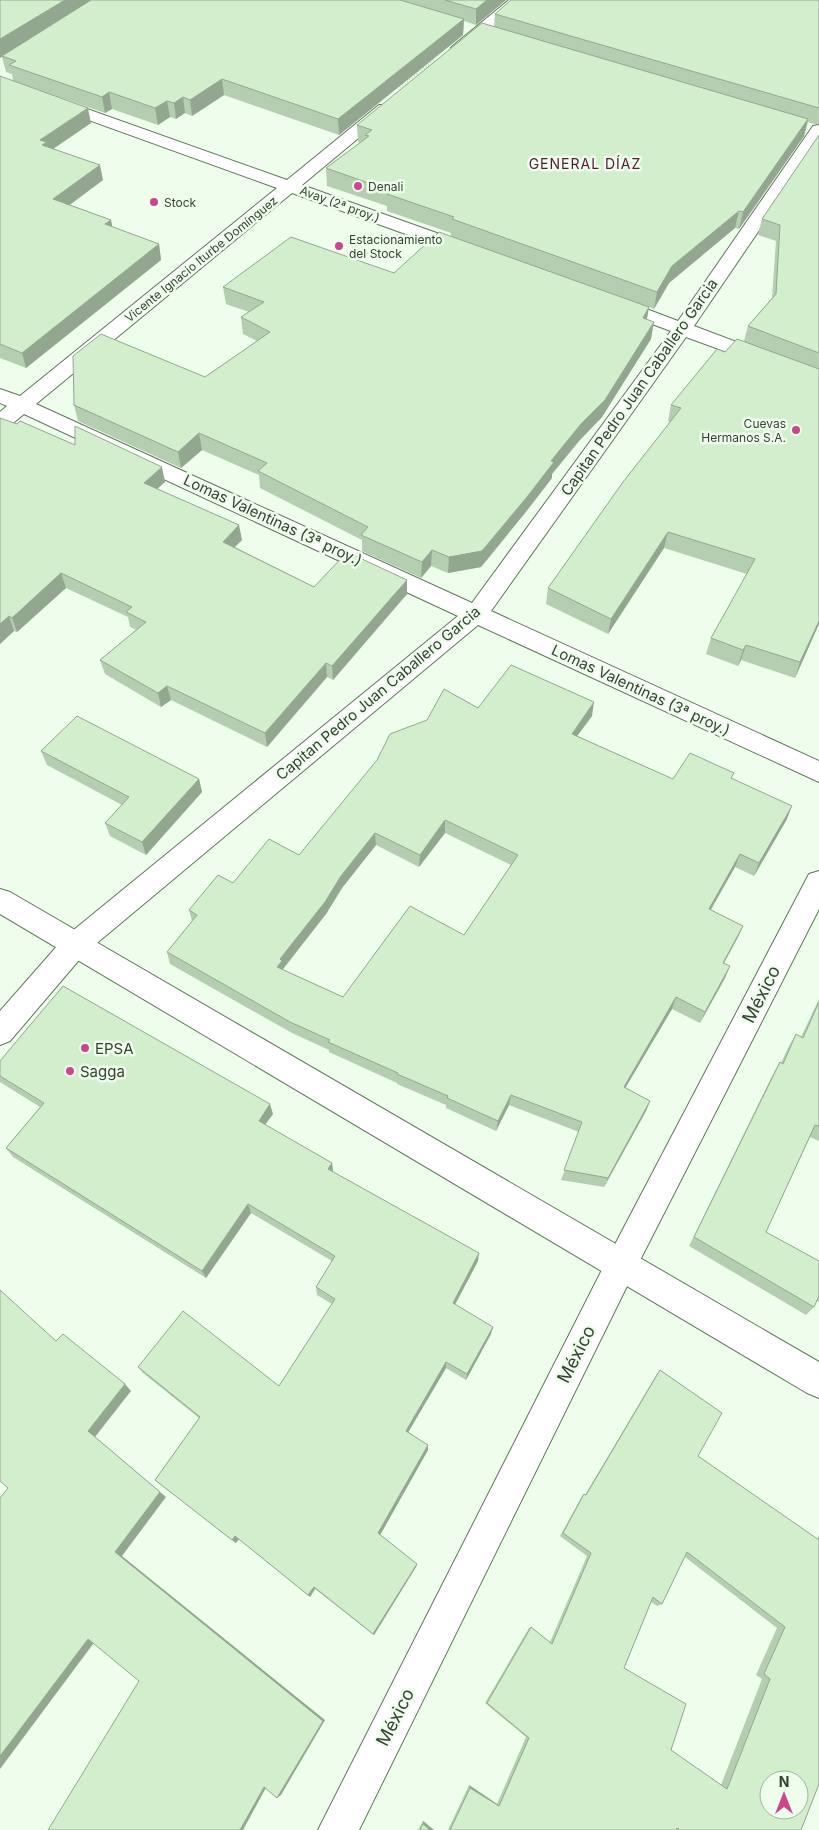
<svg xmlns="http://www.w3.org/2000/svg" width="819" height="1830" font-family="Inter,sans-serif">
	<style>
		.lines { fill: none; stroke-linecap: round; stroke-linejoin: round }
		.street-casing { stroke: #60765c; stroke-width: 2 }
		.secondary-casing { stroke: #60765c; stroke-width: 2 }
		.path { stroke: #98a596; stroke-width: 2; stroke-dasharray: 0.5 2.5; stroke-linecap: butt }
		.street { fill: #fff; fill-rule: evenodd }
		.secondary { fill: #fff; fill-rule: evenodd }
		.wall { fill: #b5cdb0; fill-rule: evenodd }
		.shaded-wall { fill: #93a790 }
		.building { fill: #d2eecd; stroke: #93a790; fill-rule: evenodd }
		.poi-dot { fill: #ca478d; stroke: #effeec; stroke-width: 2 }
		.labels { text-anchor: middle; dominant-baseline: central; stroke-width: 5; stroke-linejoin: round; paint-order: stroke }
		.far-poi-label { font-size: 12px; fill: #364035; stroke: #effeec; text-anchor: start }
		.far-street-label { font-size: 12px; fill: #364035; stroke: #effeec }
		.far-neighbourhood-label { font-size: 14px; letter-spacing: 1px; fill: #561739; stroke: #effeec }
		.street-label { font-size: 15px; fill: #364035; stroke: #effeec }
		.poi-label { font-size: 15px; fill: #364035; stroke: #effeec; text-anchor: start }
		.near-street-label { font-size: 18px; fill: #364035; stroke: #effeec }
	</style>
	<rect width="100%" height="100%" fill="#effeec"/>
	<g class="lines">
		<!-- street casing -->
		<g class="street-casing">
			<g id="street">
				<polygon points="509,0 525,0 464,51 454,51 451,48 454,45"/>
				<polygon points="0,78 287,180 379,105 391,105 393,108 391,111 302,185 473,246 476,250 473,254 467,255 461,254 292,193 36,404 472,603 671,331 606,307 603,303 606,299 613,297 620,299 678,321 813,126 819,125 819,142 694,326 819,373 819,386 686,337 491,611 819,761 819,782 478,625 85,953 10,1041 0,1045 0,1011 65,937 458,616 24,414 7,428 0,430 0,412 7,406 0,403 0,389 20,396 277,188 0,88"/>
				<polygon points="819,871 819,909 632,1276 359,1830 318,1830 610,1254 809,874"/>
			</g>
		</g>
		<!-- secondary casing -->
		<g class="secondary-casing">
			<polygon id="secondary" points="0,889 10,892 819,1362 819,1398 807,1393 0,914"/>
		</g>
		<!-- path -->
		<polyline class="path" points="400,87 434,60"/>
		<!-- street -->
		<use href="#street" class="street"/>
		<!-- secondary -->
		<use href="#secondary" class="secondary"/>
	</g>
	<!-- wall -->
	<g class="wall">
		<polygon points="0,0 506,0 476,25 464,21 463,35 339,135 224,95 192,116 185,113 176,119 170,117 158,125 112,109 105,113 13,81 12,74 6,72 2,57"/>
		<polygon points="819,0 819,124 814,124 808,122 804,136 739,229 735,228 669,283 654,309 649,307 647,319 651,339 602,417 579,441 552,474 552,478 525,513 481,567 448,573 431,566 421,578 362,551 362,540 260,488 259,475 202,450 181,468 78,421 74,405 205,377 257,341 243,334 241,317 249,312 226,304 223,287 394,273 451,236 451,233 387,211 387,206 327,186 326,168 360,143 358,142 357,125 494,27 495,14"/>
		<polygon points="0,76 91,123 53,149 103,180 70,205 111,220 112,227 159,244 161,260 26,368 0,358"/>
		<polygon points="819,135 819,624 795,678 741,660 738,666 706,654 711,638 747,574 664,548 608,634 546,604 548,588 670,422 668,421 671,405 725,352 744,341 748,326 772,298 776,241 758,235 762,219"/>
		<polygon points="0,418 75,445 165,482 157,489 242,540 235,547 314,587 407,594 333,680 327,677 267,747 171,700 161,707 105,674 100,660 136,630 130,627 128,617 66,588 17,632 14,631 0,644"/>
		<path d="M478,708L592,716L577,736L673,779H732L787,819L754,876L735,867L711,910L743,926L738,937L724,963L725,978L700,1023L672,1009L625,1088L650,1101L646,1111L604,1187L561,1180L579,1132L509,1105L496,1131L446,1108V1105L397,1084V1083L329,1052V1050L292,1033L170,964L167,952L192,921L189,910L233,883L299,855ZM445,833L511,865L464,935L343,997L284,970L283,969L326,914L342,888L376,845L419,867Z"/>
		<polygon points="41,751 199,779 202,792 146,855 110,836 105,823 122,805 47,765"/>
		<polygon points="819,999 819,1141 810,1137 766,1232 819,1261 819,1302 817,1301 814,1307 806,1315 689,1246 773,1074 780,1062 781,1063 789,1046 796,1034 801,1037"/>
		<polygon points="0,1061 273,1114 265,1125 332,1163 333,1172 478,1261 455,1305 491,1334 466,1380 446,1368 408,1432 428,1450 380,1535 417,1564 416,1567 374,1635 315,1589 310,1597 239,1539 236,1543 155,1480 199,1418 143,1373 138,1367 279,1386 332,1304 317,1295 316,1287 332,1261 251,1213 206,1278 13,1157 6,1148 40,1107 0,1082"/>
		<path d="M660,1370L698,1456L817,1539L819,1535V1784L801,1830H678L677,1829L676,1830H448L469,1785L497,1804L526,1737L485,1703L529,1628L531,1627L550,1642L587,1556L560,1536L581,1498L584,1494L585,1495L655,1377ZM685,1557L777,1628L756,1675L762,1679L721,1785L671,1750L624,1668L651,1602L657,1606L662,1604Z"/>
		<polygon points="423,1821 434,1830 418,1830"/>
	</g>
	<!-- shaded-wall -->
	<g class="shaded-wall">
		<polygon points="65,0 94,0 0,58 0,39"/>
		<polygon points="487,0 506,0 476,25 476,9"/>
		<polygon points="464,19 463,35 339,135 338,119"/>
		<polygon points="222,79 224,95 192,116 190,100"/>
		<polygon points="109,92 112,109 105,113 102,97"/>
		<polygon points="183,97 185,113 176,119 174,103"/>
		<polygon points="167,101 170,117 158,125 155,108"/>
		<polygon points="88,108 91,123 44,155 40,140"/>
		<polygon points="808,119 804,136 739,229 743,212"/>
		<polygon points="100,165 103,180 57,214 53,199"/>
		<polygon points="739,211 735,228 669,283 654,309 657,292 672,266"/>
		<polygon points="111,220 114,235 105,224"/>
		<polygon points="159,244 161,260 26,368 22,353"/>
		<polygon points="649,307 646,323 643,318"/>
		<polygon points="654,322 651,339 602,417 579,441 552,474 552,478 525,513 481,567 448,573 449,557 551,461"/>
		<polygon points="199,433 202,450 181,468 178,452"/>
		<polygon points="162,467 165,482 147,498 144,483"/>
		<polygon points="239,525 242,540 225,556 223,542"/>
		<polygon points="668,532 664,548 608,634 611,619"/>
		<polygon points="432,550 431,566 421,578 422,562"/>
		<polygon points="61,573 66,588 17,632 12,618"/>
		<polygon points="407,580 407,594 333,680 332,666"/>
		<polygon points="9,616 14,631 0,644 0,624"/>
		<polygon points="819,621 819,624 795,678 800,662"/>
		<polygon points="746,645 741,660 738,666 743,650"/>
		<polygon points="326,663 327,677 267,747 265,733"/>
		<polygon points="167,686 171,700 161,707 158,693"/>
		<polygon points="594,702 592,716 569,747 572,734"/>
		<polygon points="199,779 202,792 146,855 142,842"/>
		<polygon points="792,806 787,819 754,876 759,863"/>
		<polygon points="445,820 445,833 419,867 420,855"/>
		<polygon points="375,833 376,845 342,888 326,914 283,969 284,972 277,967 280,959 341,876"/>
		<polygon points="740,854 735,867 704,921 709,909"/>
		<polygon points="743,926 738,937 718,974 723,963"/>
		<polygon points="730,966 725,978 700,1023 705,1012"/>
		<polygon points="676,997 672,1009 620,1097 624,1087"/>
		<polygon points="511,1095 509,1105 496,1131 498,1121"/>
		<polygon points="650,1101 646,1111 604,1187 608,1178"/>
		<polygon points="270,1104 273,1114 261,1130 259,1121"/>
		<polygon points="332,1163 333,1172 328,1169"/>
		<polygon points="248,1204 251,1213 206,1278 202,1271"/>
		<polygon points="479,1253 478,1261 452,1310 453,1303"/>
		<polygon points="493,1327 491,1334 466,1380 467,1374"/>
		<polygon points="446,1362 446,1368 406,1436 406,1431"/>
		<polygon points="125,1384 131,1391 95,1437 166,1497 122,1556 325,1720 281,1795 277,1798 115,1552 88,1431"/>
		<polygon points="428,1445 428,1450 379,1537 378,1533"/>
		<polygon points="235,1536 239,1539 236,1543 232,1540"/>
		<polygon points="417,1564 416,1567 374,1635 373,1634"/>
		<polygon points="314,1587 315,1589 310,1597 308,1595"/>
		<polygon points="88,1639 96,1640 0,1769 0,1756"/>
		<polygon points="268,1784 243,1830 240,1830 264,1787"/>
		<polygon points="469,1785 497,1804 499,1806 470,1788"/>
		<polygon points="423,1821 434,1830 430,1830 423,1824"/>
	</g>
	<!-- building -->
	<g class="building">
		<polygon points="0,0 65,0 0,39"/>
		<polygon points="91,0 400,0 464,19 338,119 222,79 190,100 183,97 174,103 167,101 155,108 109,92 102,97 9,65 16,61 2,56"/>
		<polygon points="445,0 487,0 476,9"/>
		<polygon points="511,0 819,0 819,108 495,14"/>
		<polygon points="482,23 808,119 743,212 739,211 672,266 657,292 452,219 454,217 387,194 391,191 326,168 369,136 365,135 372,130 357,125"/>
		<polygon points="0,76 88,108 40,140 47,142 42,145 100,165 53,199 111,220 105,224 159,244 22,353 0,344"/>
		<polygon points="819,135 819,353 748,326 776,294 780,225 762,219"/>
		<polygon points="439,232 649,307 643,318 654,322 605,400 581,424 551,461 554,462 527,497 482,551 449,557 432,550 422,562 361,535 368,527 258,471 267,463 199,433 178,452 74,405 73,356 101,334 205,377 270,332 241,317 264,302 223,287 291,237 394,273"/>
		<polygon points="737,339 819,369 819,621 800,662 746,645 743,650 711,638 755,559 668,532 611,619 548,588 623,482 681,408 671,405 717,349 725,352"/>
		<polygon points="0,418 17,424 20,421 75,445 75,426 162,467 144,483 239,525 223,542 314,587 347,552 407,580 332,666 326,663 265,733 167,686 158,693 100,660 146,622 126,612 132,607 61,573 12,618 9,616 0,624"/>
		<path d="M511,665L594,702L572,734L673,779L690,753L734,773L731,778L792,806L759,863L740,854L709,909L743,926L723,963L730,966L705,1012L676,997L624,1087L650,1101L608,1178L564,1170L582,1122L511,1095L498,1121L447,1098L448,1096L397,1074L398,1073L328,1042L330,1040L290,1022L167,952L197,915L189,910L218,875L233,883L269,839L299,855L377,760L390,734L427,720L444,689L478,708ZM445,820L518,855L464,935L410,906L343,997L277,967L282,961L280,959L325,902L341,876L375,833L420,855Z"/>
		<polygon points="77,716 199,779 142,842 105,823 129,797 41,751"/>
		<polygon points="63,986 270,1104 259,1121 332,1163 328,1169 479,1253 453,1303 493,1327 467,1374 446,1362 406,1431 428,1445 378,1533 417,1564 373,1634 314,1587 308,1595 235,1536 232,1540 155,1480 200,1417 138,1367 183,1311 279,1386 335,1299 316,1287 335,1256 248,1204 202,1271 6,1148 44,1103 0,1076 0,1061"/>
		<polygon points="819,1002 819,1126 815,1125 766,1232 819,1261 819,1296 814,1307 694,1237 780,1062 783,1064 796,1034 803,1038"/>
		<polygon points="0,1290 56,1341 63,1334 125,1384 88,1431 160,1492 115,1552 323,1721 277,1798 264,1787 240,1830 48,1830 139,1681 88,1639 0,1756 0,1498 8,1488 0,1481"/>
		<path d="M660,1370L722,1413L698,1456L819,1540V1784L801,1830H680L677,1828L676,1830H450L470,1788L499,1806L529,1738L487,1703L531,1627L552,1644L591,1553L563,1533L584,1494L586,1495ZM687,1552L785,1627L764,1674L770,1679L727,1789L671,1750L686,1704L624,1668L653,1597L662,1604ZM769,1780H799V1810H769Z"/>
		<polygon points="423,1824 430,1830 420,1830"/>
	</g>
	<!-- markers -->
	<g class="poi-dot">
		<circle cx="358" cy="186" r="5"/>
		<circle cx="154" cy="202" r="5"/>
		<circle cx="339" cy="246" r="5"/>
		<circle cx="796" cy="430" r="5"/>
		<circle cx="85" cy="1048" r="5"/>
		<circle cx="70" cy="1071" r="5"/>
	</g>
	<g class="labels">
		<!-- far-poi labels -->
		<g class="far-poi-label">
			<text x="368" y="186">Denali</text>
			<text x="164" y="202">Stock</text>
			<text x="349" y="239">Estacionamiento<tspan x="349" dy="14">del Stock</tspan></text>
			<text x="786" y="423" text-anchor="end">Cuevas<tspan x="786" dy="14">Hermanos S.A.</tspan></text>
		</g>
		<!-- far-street labels -->
		<g class="far-street-label">
			<text transform="translate(340 204) rotate(20)">Avay (2ª proy.)</text>
			<text transform="translate(201 259) rotate(-39)">Vicente Ignacio Iturbe Domínguez</text>
		</g>
		<!-- far-neighbourhood labels -->
		<g class="far-neighbourhood-label">
			<text x="585" y="163">GENERAL DÍAZ</text>
		</g>
		<!-- street labels -->
		<g class="street-label">
			<text transform="translate(639 387) rotate(-55)">Capitan Pedro Juan Caballero Garcia</text>
			<text transform="translate(273 520) rotate(25)">Lomas Valentinas (3ª proy.)</text>
			<text transform="translate(641 690) rotate(25)">Lomas Valentinas (3ª proy.)</text>
			<text transform="translate(378 693) rotate(-40)">Capitan Pedro Juan Caballero Garcia</text>
		</g>
		<!-- poi labels -->
		<g class="poi-label">
			<text x="95" y="1048">EPSA</text>
			<text x="80" y="1071">Sagga</text>
		</g>
		<!-- near-street labels -->
		<g class="near-street-label">
			<text transform="translate(761 994) rotate(-63)">México</text>
			<text transform="translate(576 1354) rotate(-63)">México</text>
			<text transform="translate(395 1717) rotate(-63)">México</text>
		</g>
	</g>
	<!-- north arrow -->
	<g transform="translate(784 1795)"><circle r="24" fill="#effeec" stroke="#a5b2a3"/>
	<path d="M0-4L9 19L0 12L-9 19Z" fill="#ca478d"/>
	<text y="-8" font-size="14" font-weight="bold" text-anchor="middle" fill="#364035">N</text>
	</g>
</svg>
